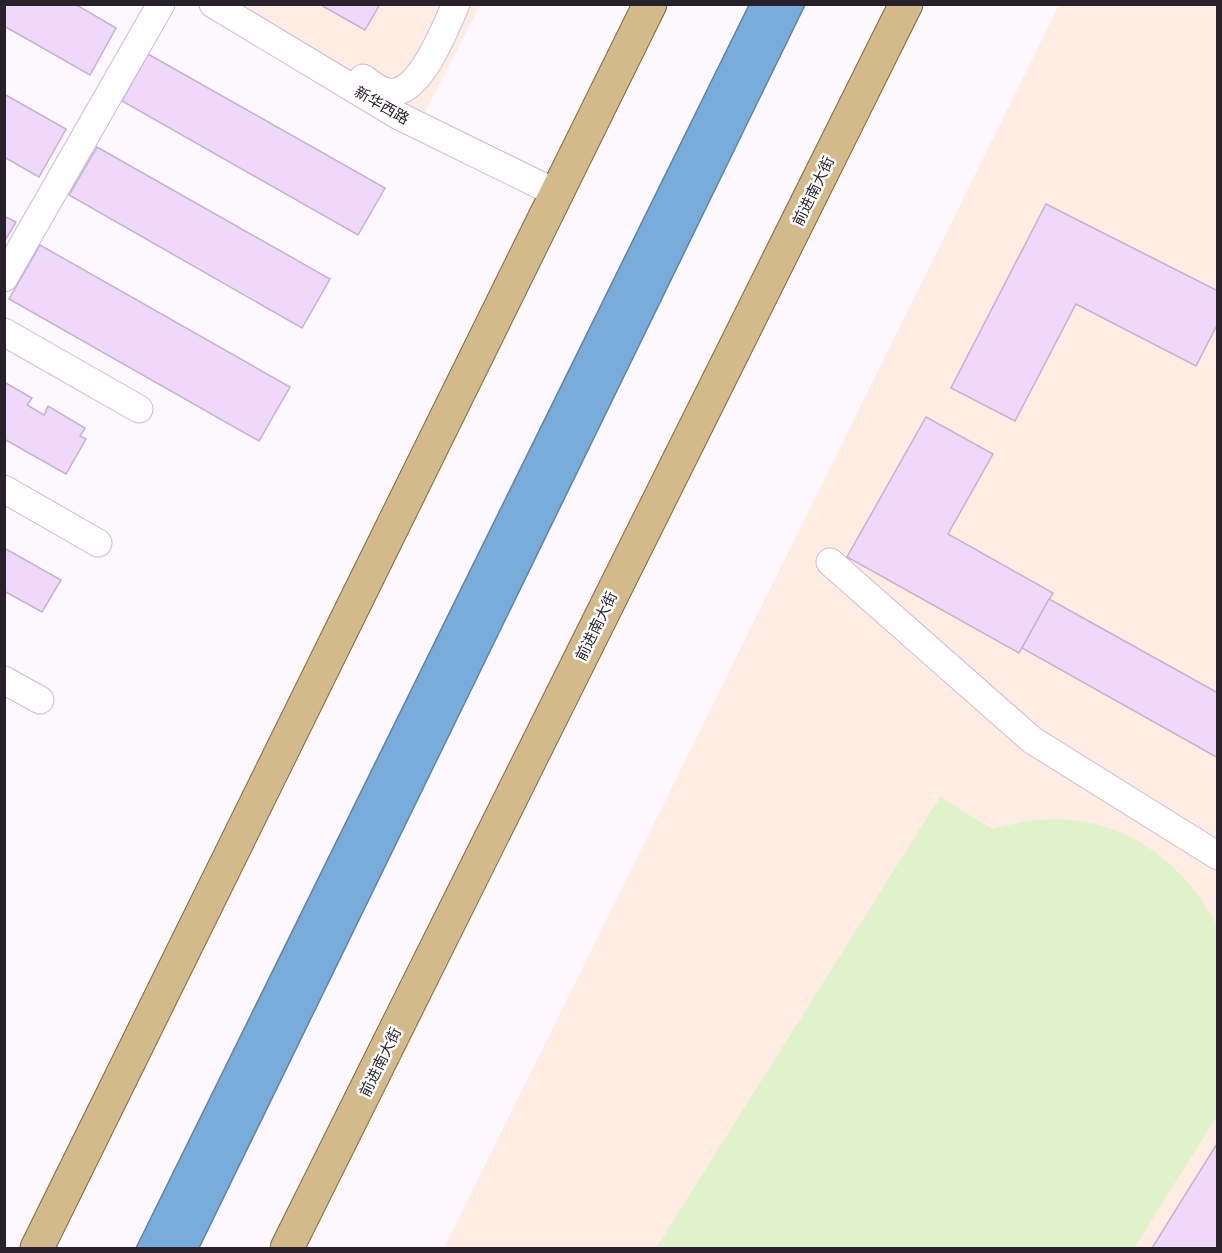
<svg xmlns="http://www.w3.org/2000/svg" width="1222" height="1253" font-family="'Source Serif 4','Noto Sans SC',serif">
	<style>
		.education { fill: #ffece3 }
		.green { fill: #def3ca }
		.water { fill: #78addb; stroke: #6083a6; stroke-width: 1.5 }
		.building { fill: #efd8fa; stroke: #c5b2ce; stroke-width: 1.5 }
		.lines { fill: none; stroke-linecap: round; stroke-linejoin: round }
		.minor-casing { stroke: #cdbad6; stroke-width: 29 }
		.major-casing { stroke: #846737; stroke-width: 35 }
		.minor { stroke: #fff; stroke-width: 27 }
		.major { stroke: #d3ba8b; stroke-width: 33 }
		.labels { text-anchor: middle; dominant-baseline: central; stroke-width: 5; stroke-linejoin: round; paint-order: stroke }
		.street-label { font-size: 15px; fill: #28212b; stroke: #fff }
	</style>
	<rect width="100%" height="100%" fill="#fcf8fe"/>
	<!-- education -->
	<g class="education">
		<polygon points="201,5 480,5 416,130"/>
		<polygon points="1059,5 1217,5 1217,1248 444,1248"/>
	</g>
	<!-- green -->
	<path class="green" d="M940,797L992,829C1007,826 1022,821 1037,820C1118,813 1180,857 1217,925V1116L1134,1248H656Z"/>
	<!-- water -->
	<polygon class="water" points="749,5 805,5 199,1248 136,1248"/>
	<!-- building -->
	<g class="building">
		<polygon points="4,4 75,4 116,28 90,75 4,26"/>
		<polygon points="319,4 380,4 365,30"/>
		<polygon points="148,54 385,188 358,235 122,101"/>
		<polygon points="4,94 66,129 39,177 4,157"/>
		<polygon points="97,147 330,279 302,328 69,195"/>
		<polygon points="1046,204 1218,291 1218,323 1196,366 1076,304 1015,421 951,388"/>
		<polygon points="4,216 16,222 4,242"/>
		<polygon points="40,245 290,387 259,441 9,299"/>
		<polygon points="4,382 32,398 27,405 44,415 48,406 85,428 80,436 86,439 66,474 4,439"/>
		<polygon points="926,417 993,454 948,534 1053,593 1019,653 847,557"/>
		<polygon points="4,548 61,580 42,612 4,591"/>
		<polygon points="1049,599 1218,693 1218,758 1022,648"/>
		<polygon points="1218,1142 1218,1248 1152,1248"/>
	</g>
	<g class="lines">
		<!-- minor casing -->
		<g class="minor-casing">
			<g id="minor">
				<polyline points="213,4 399,116 558,194"/>
				<path d="M363,78C370,83 380,91 388,92C420,97 445,28 456,4"/>
				<polyline points="4,278 161,4"/>
				<polyline points="4,332 139,409"/>
				<polyline points="4,489 98,543"/>
				<polyline points="830,562 1032,740 1218,856"/>
				<polyline points="4,680 40,700"/>
			</g>
		</g>
		<!-- major casing -->
		<g class="major-casing">
			<g id="major">
				<polyline points="37,1248 650,4"/>
				<polyline points="287,1248 906,4"/>
			</g>
		</g>
		<!-- minor -->
		<use href="#minor" class="minor"/>
		<!-- major -->
		<use href="#major" class="major"/>
	</g>
	<g class="labels">
		<!-- street labels -->
		<g class="street-label">
			<text transform="translate(382 105) rotate(30)">新华西路</text>
			<text transform="translate(813 191) rotate(-64)">前进南大街</text>
			<text transform="translate(596 626) rotate(-64)">前进南大街</text>
			<text transform="translate(380 1062) rotate(-64)">前进南大街</text>
		</g>
	</g>
	<!-- border -->
	<rect width="1222" height="1253" fill="none" stroke="#28212b" stroke-width="12"/>
</svg>
